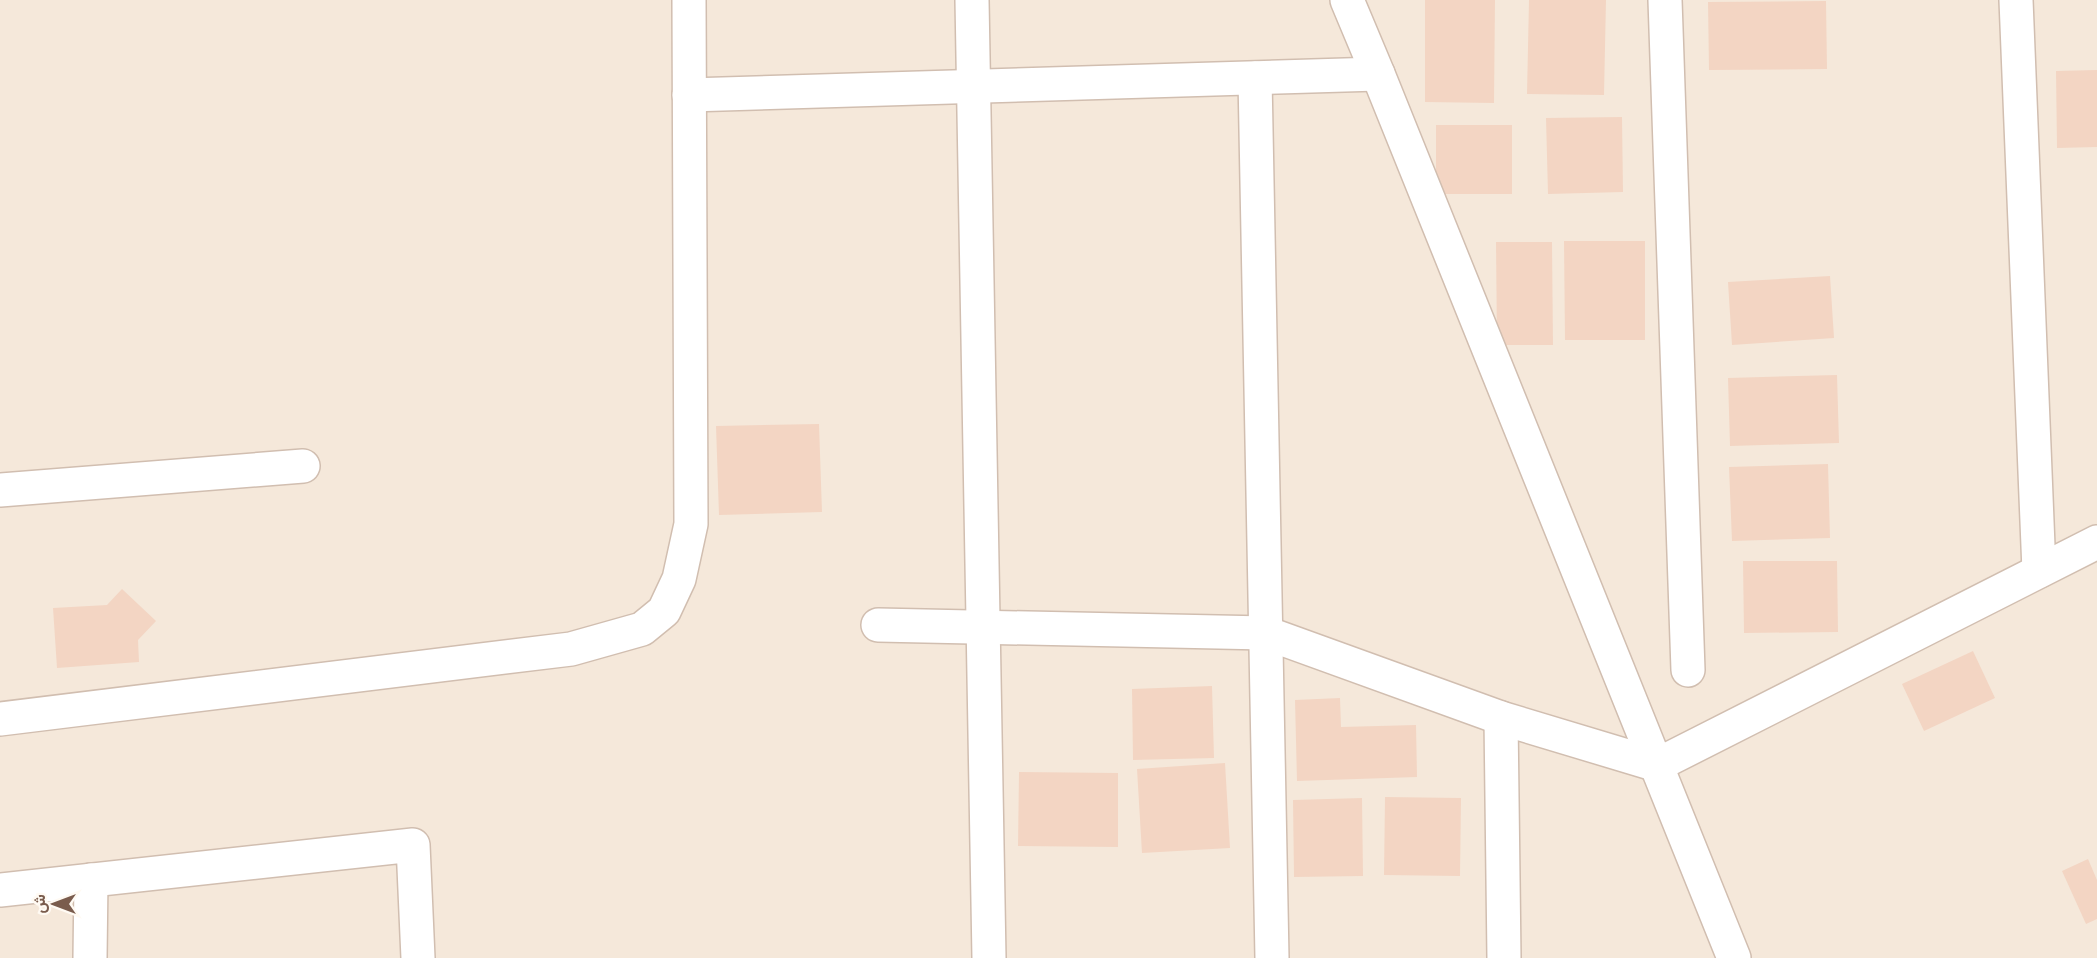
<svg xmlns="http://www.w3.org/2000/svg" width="2097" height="958" font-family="Roboto,Vazirmatn,sans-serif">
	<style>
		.residential { fill: #f5e8da }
		.building { fill: #f3d5c3 }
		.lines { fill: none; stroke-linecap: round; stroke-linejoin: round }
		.minor-casing { stroke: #d1beb0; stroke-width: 36 }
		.minor { stroke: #fff; stroke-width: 33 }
	</style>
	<rect width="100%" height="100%" fill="#fdf6ec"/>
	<!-- residential -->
	<rect class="residential" x="0" y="0" width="2097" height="958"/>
	<!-- building -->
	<g class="building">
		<polygon points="1425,0 1495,0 1494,103 1425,102"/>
		<polygon points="1529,0 1606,0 1604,95 1527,94"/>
		<polygon points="1826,1 1827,69 1709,70 1708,2"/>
		<polygon points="2097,70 2097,147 2057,148 2056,71"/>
		<polygon points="1622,117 1623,192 1548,194 1546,118"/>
		<rect x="1436" y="125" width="76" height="69"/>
		<polygon points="1564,241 1645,241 1645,340 1565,340"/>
		<polygon points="1496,242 1552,242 1553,345 1497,345"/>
		<polygon points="1830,276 1834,338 1732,345 1728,282"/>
		<polygon points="1837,375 1839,443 1730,446 1728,378"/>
		<polygon points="819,424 822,512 719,515 716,426"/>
		<polygon points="1828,464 1830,538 1732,541 1729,467"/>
		<polygon points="1743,561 1837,561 1838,632 1744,633"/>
		<polygon points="122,589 156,621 138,640 139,662 57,668 53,608 107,605"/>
		<polygon points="1973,651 1995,698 1924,731 1902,684"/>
		<polygon points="1212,686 1214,758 1133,760 1132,689"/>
		<polygon points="1340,698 1341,727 1416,725 1417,777 1297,781 1295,700"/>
		<polygon points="1225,763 1230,848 1142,853 1137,769"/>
		<polygon points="1019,772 1118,773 1118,847 1018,846"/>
		<polygon points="1385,797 1461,798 1460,876 1384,875"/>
		<polygon points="1362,798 1363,876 1294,877 1293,800"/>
		<polygon points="2088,859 2097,880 2097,919 2086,924 2062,871"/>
	</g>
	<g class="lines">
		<!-- minor casing -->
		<g class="minor-casing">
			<g id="minor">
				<polyline points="972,0 989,958"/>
				<polyline points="1347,0 1378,74 1734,958"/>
				<polyline points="1665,0 1688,670"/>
				<polyline points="2016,0 2039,571"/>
				<polyline points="1255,78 1272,958"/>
				<polyline points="689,95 1378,74"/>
				<polyline points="0,490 303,466"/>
				<polyline points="878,625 1266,633 1501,718 1657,765 2097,542"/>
				<polyline points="1501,718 1504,958"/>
				<polyline points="0,719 571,649 642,629 664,611 679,579 691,524 689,0"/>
				<polyline points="0,890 413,845 418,958"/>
				<polyline points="90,958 91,880"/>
			</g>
		</g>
		<!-- minor -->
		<use href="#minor" class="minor"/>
	</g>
	<!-- north arrow -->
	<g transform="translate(54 904) rotate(270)" stroke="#fffaf3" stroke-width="4.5" paint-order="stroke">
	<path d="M0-4.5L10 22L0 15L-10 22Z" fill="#7a5c4d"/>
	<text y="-9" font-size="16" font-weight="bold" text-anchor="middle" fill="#7a5c4d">ش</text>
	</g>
</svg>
